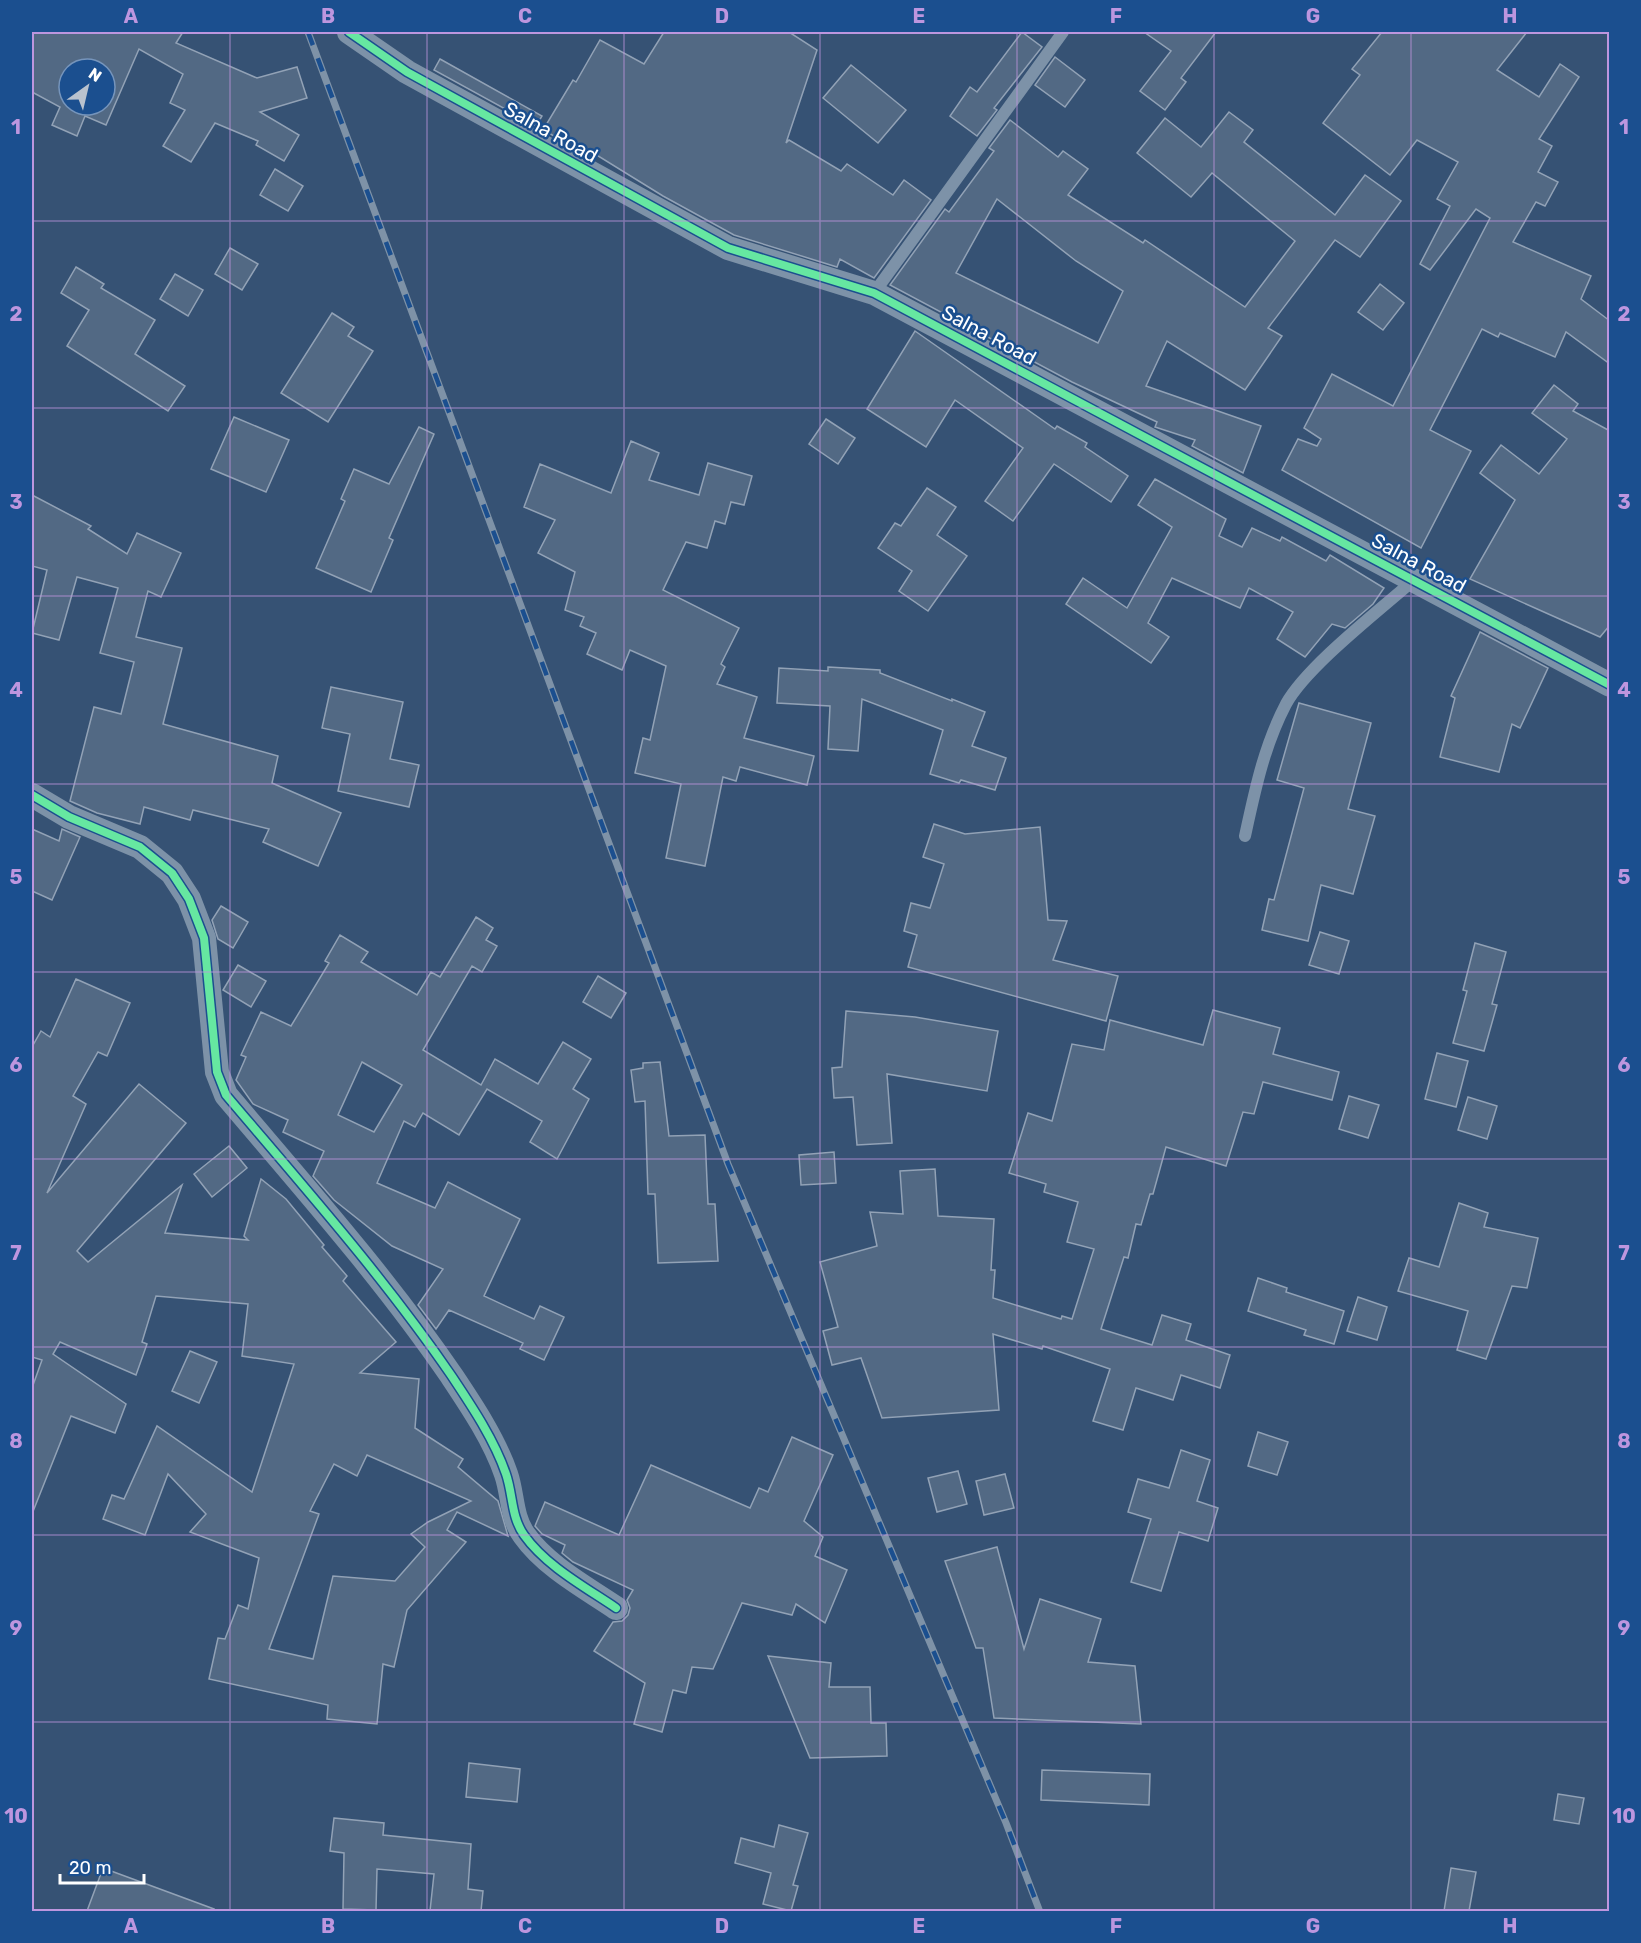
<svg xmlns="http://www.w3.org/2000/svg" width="1641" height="1943" font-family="Rubik,sans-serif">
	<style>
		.building { fill: #526984; stroke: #92a2b6; stroke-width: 1.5; fill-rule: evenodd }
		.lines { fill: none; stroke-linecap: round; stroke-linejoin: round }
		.service { stroke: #7d92a8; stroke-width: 12 }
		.minor { stroke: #7d92a8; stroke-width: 24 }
		.rail-casing { stroke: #7e92a7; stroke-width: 7 }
		.rail { stroke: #1b4f8f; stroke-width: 4.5; stroke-dasharray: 14; stroke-linecap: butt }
		.cycleway-casing { stroke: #1b4f8f; stroke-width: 11 }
		.cycleway { stroke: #66e7a1; stroke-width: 8 }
		.grid { fill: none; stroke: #bd96df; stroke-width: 1.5; stroke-opacity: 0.55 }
		.labels { text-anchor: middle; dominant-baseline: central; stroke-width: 5; stroke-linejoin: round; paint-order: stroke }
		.street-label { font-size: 20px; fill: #fff; stroke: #1b4f8f }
		.neatline { fill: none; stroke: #bd96df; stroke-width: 2 }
		.grid-label { font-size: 20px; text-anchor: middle; font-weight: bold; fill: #bd96df }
	</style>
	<rect width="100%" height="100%" fill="#365274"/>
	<!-- building -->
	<g class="building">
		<path d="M32,32H183L176,43L257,78L297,67L307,98L260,112L299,135L284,161L256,145L258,141L215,123L191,162L163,146L185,110L170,103L183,74L139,49L106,125L85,116L77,136L52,125L60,107L32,92ZM69,69H105V105H69Z"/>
		<polygon points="664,32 789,32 817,50 786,143 789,140 841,171 847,164 893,195 904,180 931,200 874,278 840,259 837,267 734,235 663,196 566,136 563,141 543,130 573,80 576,82 600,40 644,64"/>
		<polygon points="1022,32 1042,47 994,108 997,110 977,136 950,116 970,87 977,92"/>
		<polygon points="1144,32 1216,32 1181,78 1186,82 1165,110 1140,91 1171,51"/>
		<polygon points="1382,32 1527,32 1497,70 1539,97 1560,64 1579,77 1539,139 1552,146 1538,172 1558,182 1545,206 1536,202 1513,242 1591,276 1581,299 1610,321 1610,364 1566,332 1555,357 1500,333 1498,337 1482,329 1430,430 1471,451 1421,548 1282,470 1298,439 1317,446 1321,439 1304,428 1332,374 1393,406 1490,218 1476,209 1430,270 1420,264 1450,206 1437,199 1458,162 1417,140 1390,175 1323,123 1360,75 1352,69"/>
		<polygon points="1055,57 1085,80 1065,107 1035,85"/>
		<polygon points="440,59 542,116 536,126 434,70"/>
		<polygon points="851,65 906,110 878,143 823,98"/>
		<path d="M1229,112L1253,130L1244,142L1335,215L1365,175L1401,201L1360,257L1335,240L1268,328L1282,336L1245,390L1167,341L1146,386L1261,426L1243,473L1192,446L1195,440L1155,427L1157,422L1072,382L890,285L945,209L949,212L994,151L989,148L1010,120L1058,157L1063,151L1088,169L1068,195L1143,243L1145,240L1245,307L1295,241L1212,173L1191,197L1137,153L1165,118L1201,147ZM997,199L1076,261L1123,291L1098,343L956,273Z"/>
		<polygon points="275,169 303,186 288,211 260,195"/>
		<polygon points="230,248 258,264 242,290 215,274"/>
		<polygon points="76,267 104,284 101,288 155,320 135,354 185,386 168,411 67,346 89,310 61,293"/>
		<polygon points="175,274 203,290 188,316 160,299"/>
		<polygon points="1380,284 1404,303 1383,330 1358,312"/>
		<polygon points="332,313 354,327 348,336 373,351 328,422 281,393"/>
		<polygon points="915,331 1055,429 1057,426 1087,443 1085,447 1128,476 1111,502 1054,464 1013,521 985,501 1023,448 955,400 926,447 867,409"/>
		<polygon points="1554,385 1578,404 1573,411 1610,431 1610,625 1600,637 1470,579 1515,500 1480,473 1501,445 1539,474 1567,439 1532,413"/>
		<polygon points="234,417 289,440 266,492 211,469"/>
		<polygon points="826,419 855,438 838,464 809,444"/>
		<polygon points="419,427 434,434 389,538 393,540 371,592 316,568 345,501 341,499 354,469 389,484"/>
		<polygon points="631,441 659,453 649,480 699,495 708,463 752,476 744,505 731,502 725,524 715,521 707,548 686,542 663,590 739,628 721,664 725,667 717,684 757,697 744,738 814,756 807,785 740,767 736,781 723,777 705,866 666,858 681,784 635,773 643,738 650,740 666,666 630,650 622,670 587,654 596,633 580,626 584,617 565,610 575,572 538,553 555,520 524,507 540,464 611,493"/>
		<polygon points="1155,479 1226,519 1219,536 1242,547 1252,528 1280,541 1282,537 1326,561 1330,555 1384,588 1373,604 1345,628 1332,624 1305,657 1277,639 1293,612 1249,588 1240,608 1172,578 1148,623 1169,637 1151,663 1066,604 1083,578 1127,608 1172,527 1138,505"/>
		<polygon points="927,488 956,507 937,535 967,556 928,611 899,591 912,571 878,548 895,523 901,526"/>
		<polygon points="32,495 91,526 88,529 127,554 137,533 181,553 161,597 148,591 136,637 182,648 163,724 278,756 272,783 341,813 318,866 263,842 269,829 193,810 190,820 144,807 140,824 97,813 70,801 94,707 121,714 134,662 100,653 118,588 77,577 59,640 32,633 47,570 32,566"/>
		<polygon points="1480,632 1548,668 1520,728 1512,724 1499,772 1440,757 1455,698 1451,696"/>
		<polygon points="828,667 880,670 880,673 952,701 952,699 985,712 972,746 1006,758 995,790 961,780 959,783 930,774 943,730 862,699 858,751 828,749 830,706 777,703 779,668 828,671"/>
		<polygon points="331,687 403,702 390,759 419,765 409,807 338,791 350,734 322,728"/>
		<polygon points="1299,703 1371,723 1348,809 1375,816 1353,894 1321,885 1308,941 1262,930 1269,899 1274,900 1304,788 1277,780"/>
		<polygon points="934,824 965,834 1040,827 1048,920 1067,921 1053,960 1118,976 1106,1021 908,967 917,935 904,931 911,903 930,908 944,864 923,857"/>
		<polygon points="32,829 59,841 62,829 80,837 52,900 32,891"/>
		<polygon points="221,906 248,922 233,948 218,939 212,920"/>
		<path d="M476,917L493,928L486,940L497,946L482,972L472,966L423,1050L481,1085L495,1059L538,1084L563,1042L591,1059L573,1089L589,1099L557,1159L530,1142L542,1121L487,1089L459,1135L423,1113L415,1127L404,1121L377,1183L435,1208L448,1182L520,1219L484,1296L534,1319L540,1306L564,1317L544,1360L520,1349L523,1343L449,1310L436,1329L418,1305L443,1269L392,1246L334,1200L313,1176L324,1151L283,1132L288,1120L253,1104L236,1080L246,1057L241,1055L261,1012L291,1026L329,963L325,961L340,935L368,952L361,962L417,995L431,972L440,977ZM362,1062L402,1085L374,1132L338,1115Z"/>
		<polygon points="1320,932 1349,941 1339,974 1309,965"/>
		<polygon points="1475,943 1506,952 1492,1004 1497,1005 1484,1051 1453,1043 1467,991 1463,990"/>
		<polygon points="238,965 266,981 251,1007 223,990"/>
		<polygon points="598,976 626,993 611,1018 583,1002"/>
		<path d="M76,979L130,1003L107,1056L98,1052L73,1096L86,1104L47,1193L139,1084L186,1123L77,1251L88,1262L182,1185L165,1233L248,1240L244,1236L261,1179L286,1199L324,1245L322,1247L347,1276L343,1281L396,1342L360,1373L419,1379L415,1428L463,1459L458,1467L498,1501L508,1536L457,1512L447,1530L466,1542L407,1610L394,1667L383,1664L377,1724L327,1719L328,1705L209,1679L218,1638L225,1639L238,1605L248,1609L259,1558L190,1532L206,1514L168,1474L145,1535L103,1519L112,1495L124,1499L157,1426L252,1492L294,1364L242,1356L248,1304L156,1296L142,1342L147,1344L136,1375L60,1342L53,1354L126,1404L115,1433L71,1416L32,1514V1388L42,1360L32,1357V1047L41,1031L50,1037ZM367,1455L471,1501L428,1522L411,1534L425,1547L395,1581L333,1576L313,1659L269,1649L319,1514L310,1511L334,1464L357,1476Z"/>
		<polygon points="1213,1010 1280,1028 1273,1054 1339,1072 1332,1100 1263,1082 1254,1114 1243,1112 1226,1166 1166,1147 1153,1194 1150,1194 1141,1225 1136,1224 1128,1258 1124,1257 1101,1329 1152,1345 1162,1315 1191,1324 1186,1340 1230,1355 1220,1388 1181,1375 1173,1400 1136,1388 1123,1430 1093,1421 1110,1369 1043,1346 1042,1349 993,1334 999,1410 882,1418 861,1358 832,1365 823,1331 838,1327 820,1262 877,1246 870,1212 903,1214 900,1171 935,1169 938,1216 994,1219 991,1270 995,1270 993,1298 1061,1319 1062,1316 1072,1319 1094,1249 1067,1242 1078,1202 1044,1192 1046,1184 1009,1173 1028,1113 1052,1121 1072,1044 1104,1050 1110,1020 1203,1045"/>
		<polygon points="846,1011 915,1017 998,1031 987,1091 887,1074 892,1143 857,1145 853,1097 834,1098 832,1068 842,1067"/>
		<polygon points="1437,1053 1468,1061 1456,1107 1425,1099"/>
		<polygon points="660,1062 669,1136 705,1135 708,1204 715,1204 718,1261 658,1263 655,1194 648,1194 645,1101 635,1102 631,1070 643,1068 643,1063"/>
		<polygon points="1349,1096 1379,1105 1368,1138 1339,1129"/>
		<polygon points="1468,1097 1497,1106 1487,1139 1458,1130"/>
		<polygon points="229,1146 247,1168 212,1197 194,1174"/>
		<polygon points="834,1152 836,1183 801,1185 799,1155"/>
		<polygon points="1459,1203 1488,1213 1484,1227 1538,1238 1527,1288 1512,1286 1486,1359 1457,1350 1468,1311 1398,1291 1409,1258 1439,1267"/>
		<polygon points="1258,1278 1287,1288 1286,1292 1344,1311 1334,1344 1304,1335 1306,1330 1248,1311"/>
		<polygon points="1358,1297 1387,1307 1377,1340 1347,1331"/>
		<polygon points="190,1351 217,1362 199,1403 172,1391"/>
		<polygon points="1258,1432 1288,1442 1277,1475 1248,1466"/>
		<polygon points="792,1437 833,1455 804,1521 823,1537 815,1556 847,1570 825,1623 796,1604 792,1615 742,1603 713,1669 692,1667 686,1693 673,1690 662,1732 634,1724 645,1683 594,1651 613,1622 622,1621 628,1615 630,1608 627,1600 633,1590 573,1562 562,1553 565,1545 542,1534 535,1526 545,1502 619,1535 651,1465 750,1508 759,1488 768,1492"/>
		<polygon points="1181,1450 1210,1460 1197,1501 1218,1508 1208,1541 1179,1532 1161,1591 1131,1582 1151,1519 1128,1512 1138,1479 1169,1488"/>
		<polygon points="958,1471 967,1504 937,1512 928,1478"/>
		<polygon points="1005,1474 1014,1508 984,1515 976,1481"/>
		<polygon points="997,1547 1024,1649 1040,1599 1101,1619 1088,1662 1135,1666 1141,1724 994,1718 983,1648 976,1648 945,1561"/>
		<polygon points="768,1656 831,1663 829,1687 870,1687 871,1723 886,1723 887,1756 810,1758"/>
		<polygon points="469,1763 520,1769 517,1802 466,1797"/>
		<polygon points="1042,1770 1150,1774 1149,1805 1041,1800"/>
		<polygon points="1558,1794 1584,1798 1579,1824 1554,1820"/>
		<polygon points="334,1818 384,1823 383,1835 471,1844 468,1889 483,1891 481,1911 430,1911 434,1874 377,1869 376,1910 343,1909 344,1853 330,1851"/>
		<polygon points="779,1825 808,1833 793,1885 798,1886 791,1911 763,1904 771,1873 735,1863 741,1838 774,1847"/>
		<polygon points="103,1868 214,1909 213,1911 87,1911"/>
		<polygon points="1451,1868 1476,1872 1469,1911 1444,1911"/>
	</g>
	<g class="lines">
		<!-- service -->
		<g class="service">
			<polyline points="874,293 1063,32"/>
			<path d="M1245,836C1255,790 1264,746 1286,704C1307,666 1380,610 1415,579"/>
		</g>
		<!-- minor -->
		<g class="minor">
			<polyline points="349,32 407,72 728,248 874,293 1610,685"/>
			<path d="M32,795L69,817L140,847L172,873L189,899L204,938L217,1072L226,1095C303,1186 383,1276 451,1375C471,1405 494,1439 506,1474C513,1494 511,1517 524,1535C546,1566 585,1587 616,1608"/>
		</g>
		<!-- rail casing -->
		<g class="rail-casing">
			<polyline id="rail" points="308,32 728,1164 1006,1823 1040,1912"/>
		</g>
		<!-- rail -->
		<use href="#rail" class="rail"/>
		<!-- cycleway casing -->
		<g class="cycleway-casing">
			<g id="cycleway">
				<polyline points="349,32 407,72 728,248 874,293 1610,685"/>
				<path d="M32,795L69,817L140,847L172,873L189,899L204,938L217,1072L226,1095C303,1186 383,1276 451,1375C471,1405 494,1439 506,1474C513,1494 511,1517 524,1535C546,1566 585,1587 616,1608"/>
			</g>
		</g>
		<!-- cycleway -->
		<use href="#cycleway" class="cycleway"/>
	</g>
	<!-- grid -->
	<path class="grid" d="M230,32V1912M427,32V1912M624,32V1912M820,32V1912M1017,32V1912M1214,32V1912M1411,32V1912M32,221H1610M32,408H1610M32,596H1610M32,784H1610M32,972H1610M32,1159H1610M32,1347H1610M32,1535H1610M32,1722H1610"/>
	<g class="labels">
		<!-- street labels -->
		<g class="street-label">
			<text transform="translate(551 132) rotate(29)">Salna Road</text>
			<text transform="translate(989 335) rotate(28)">Salna Road</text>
			<text transform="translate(1419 563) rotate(28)">Salna Road</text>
		</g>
	</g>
	<!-- border -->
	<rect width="1641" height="1943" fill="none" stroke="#1b4f8f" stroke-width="66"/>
	<!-- north arrow -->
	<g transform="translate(87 87) rotate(34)"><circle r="28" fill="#1b4f8f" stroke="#7695bc" stroke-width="1.5"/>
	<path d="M0-4.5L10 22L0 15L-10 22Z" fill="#b9c2ce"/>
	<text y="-9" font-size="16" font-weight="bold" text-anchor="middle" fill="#ffffff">N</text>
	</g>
	<!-- scale -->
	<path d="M60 1874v9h84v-9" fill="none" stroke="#ffffff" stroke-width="3"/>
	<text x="69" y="1874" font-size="18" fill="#ffffff" stroke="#1b4f8f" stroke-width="4.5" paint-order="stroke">20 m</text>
	<rect x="33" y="33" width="1575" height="1877" class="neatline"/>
	<g class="grid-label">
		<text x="131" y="23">A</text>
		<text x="328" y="23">B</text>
		<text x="525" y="23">C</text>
		<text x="722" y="23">D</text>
		<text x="919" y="23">E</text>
		<text x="1116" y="23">F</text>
		<text x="1313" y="23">G</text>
		<text x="1510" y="23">H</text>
		<text x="16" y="134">1</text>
		<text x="1624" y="134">1</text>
		<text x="16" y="321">2</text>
		<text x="1624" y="321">2</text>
		<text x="16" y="509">3</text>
		<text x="1624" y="509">3</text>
		<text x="16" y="697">4</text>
		<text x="1624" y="697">4</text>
		<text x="16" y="884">5</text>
		<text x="1624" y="884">5</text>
		<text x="16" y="1072">6</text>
		<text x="1624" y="1072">6</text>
		<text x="16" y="1260">7</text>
		<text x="1624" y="1260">7</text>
		<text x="16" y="1448">8</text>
		<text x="1624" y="1448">8</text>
		<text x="16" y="1635">9</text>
		<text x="1624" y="1635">9</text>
		<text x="16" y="1823">10</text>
		<text x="1624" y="1823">10</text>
		<text x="131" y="1933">A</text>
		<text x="328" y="1933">B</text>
		<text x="525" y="1933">C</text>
		<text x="722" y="1933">D</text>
		<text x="919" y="1933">E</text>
		<text x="1116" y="1933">F</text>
		<text x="1313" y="1933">G</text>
		<text x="1510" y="1933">H</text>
	</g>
</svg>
